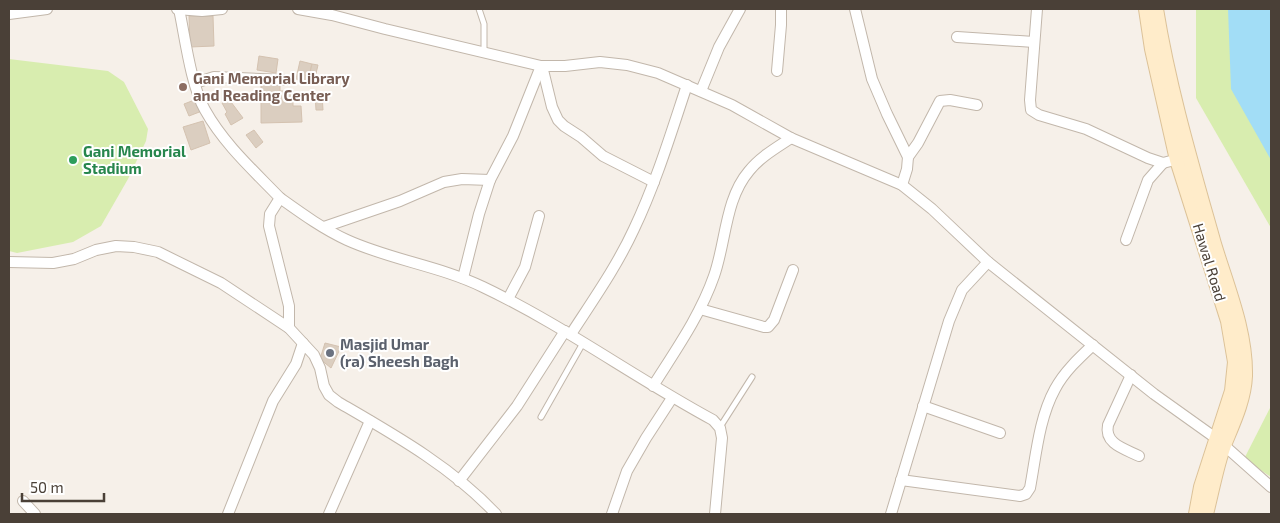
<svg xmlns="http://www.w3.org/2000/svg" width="1280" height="523" font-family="'Exo 2',sans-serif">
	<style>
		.green { fill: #d8edaf }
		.water { fill: #a2ddf6 }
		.building { fill: #dbcec0; stroke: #d4c2b0 }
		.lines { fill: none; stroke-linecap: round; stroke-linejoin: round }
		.lane-casing { stroke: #c2b7ab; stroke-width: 7 }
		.street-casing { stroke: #c2b7ab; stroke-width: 12 }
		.secondary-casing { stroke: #dcc298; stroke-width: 16 }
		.lane { stroke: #fff; stroke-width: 5 }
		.street { stroke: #fff; stroke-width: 10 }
		.secondary { stroke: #ffecca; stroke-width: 14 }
		.education-dot { fill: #8d6e63; stroke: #fff; stroke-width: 2 }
		.leisure-dot { fill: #2e9e5b; stroke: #fff; stroke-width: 2 }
		.worship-dot { fill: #6b7280; stroke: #fff; stroke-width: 2 }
		.labels { text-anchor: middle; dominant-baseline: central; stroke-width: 4; stroke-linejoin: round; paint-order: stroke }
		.education-label { font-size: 15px; font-weight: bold; fill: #785e54; stroke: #fff; text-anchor: start }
		.leisure-label { font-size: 15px; font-weight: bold; fill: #27864d; stroke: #fff; text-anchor: start }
		.street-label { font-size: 15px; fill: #4a4037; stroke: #fff }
		.worship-label { font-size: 15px; font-weight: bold; fill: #5b616d; stroke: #fff; text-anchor: start }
	</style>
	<rect width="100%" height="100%" fill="#f6f0e9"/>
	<!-- green -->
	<g class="green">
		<polygon points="1196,9 1271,9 1271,228 1196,98"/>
		<polygon points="9,59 108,71 124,82 148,129 146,141 128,179 101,226 73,242 17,253 9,251"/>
		<polygon points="1271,406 1271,477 1244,459"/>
	</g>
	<!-- water -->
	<polygon class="water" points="1228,9 1271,9 1271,160 1231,89"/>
	<!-- building -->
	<g class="building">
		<polygon points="189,16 213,16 214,46 190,47"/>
		<polygon points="259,56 278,59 276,73 257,70"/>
		<polygon points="300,61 312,64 308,81 296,79"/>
		<polygon points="312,64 318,65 314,82 308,81"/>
		<polygon points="261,84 280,84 280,91 293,91 293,106 301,106 302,122 261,123"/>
		<polygon points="315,94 322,94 323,110 316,110"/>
		<polygon points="228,98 243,118 231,125 225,114 227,112 222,103"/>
		<polygon points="197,99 202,111 189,116 184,104"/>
		<polygon points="203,121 210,143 191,150 183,127"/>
		<polygon points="254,130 263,142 256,148 246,135"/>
		<polygon points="325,343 341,347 331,368 320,359"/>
	</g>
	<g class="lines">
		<!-- lane casing -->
		<g class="lane-casing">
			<g id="lane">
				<polyline points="479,9 484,24 484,52"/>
				<polyline points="541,417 583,343"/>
				<polyline points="720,427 752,377"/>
			</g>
		</g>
		<!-- street casing -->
		<g class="street-casing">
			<g id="street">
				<polyline points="177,9 202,11 222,9"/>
				<path d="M179,9C185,37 191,86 205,110C224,144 253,170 280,198L270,214L269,226L289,306V328"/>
				<polyline points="298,9 332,15 385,29 541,66 565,66 600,62 627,65 658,73 732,105 791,138 902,185 932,209 988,262 1154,394 1217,439 1271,487"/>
				<polyline points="855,9 872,79 887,114 908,157 907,169 902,185"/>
				<polyline points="1037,9 1030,100 1031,110 1039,115 1086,129 1148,158 1163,163 1182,158"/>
				<polyline points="9,14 47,9"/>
				<polyline points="957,37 1034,42"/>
				<polyline points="542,66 552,107 558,120 564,126 581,137 603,156 654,182"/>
				<polyline points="777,71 781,25 781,9"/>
				<polyline points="195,83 214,77 285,80"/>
				<polyline points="701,91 719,47 740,9"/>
				<polyline points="908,157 918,143 940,101 950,100 977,105"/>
				<path d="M280,198C301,213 323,229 347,240C391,260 440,266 483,287C563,325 635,378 713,420L720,428L722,438L715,514"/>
				<polyline points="324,227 400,201 444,182 462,179 490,180"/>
				<polyline points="1126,240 1148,180 1163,163"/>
				<path d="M9,262L53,263L74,259L96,250L116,246L134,247L158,252L221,283L289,328L314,355L320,368L324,386L329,395L338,402C393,434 452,467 496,514"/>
				<polyline points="463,278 479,214 490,180 513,136 541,66"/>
				<polyline points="508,299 525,267 539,216"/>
				<polyline points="700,309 764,327 768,327 774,320 793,270"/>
				<path d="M571,334C593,300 617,266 634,229C656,183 671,133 687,85"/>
				<path d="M1131,375L1108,425C1104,444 1125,449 1139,456"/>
				<path d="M653,386C675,351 700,316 714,276C726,242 725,199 749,171C760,157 776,148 791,138"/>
				<polyline points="923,406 1000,433"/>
				<path d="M901,480L1020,496L1026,494L1030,488C1036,456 1039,418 1055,389C1064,372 1079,358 1093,345"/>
				<polyline points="459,481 517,406 565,331"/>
				<polyline points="23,501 35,514"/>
				<polyline points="228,514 273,401 296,364 303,343"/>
				<polyline points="329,514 370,421"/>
				<polyline points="612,514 627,471 646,438 672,398"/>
				<polyline points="891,514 949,321 962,290 988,262"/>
			</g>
		</g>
		<!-- secondary casing -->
		<g class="secondary-casing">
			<g id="secondary">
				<polyline points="1146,9 1152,49 1177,160 1228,321 1235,362 1232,391 1201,487 1196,514"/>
				<path d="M1156,9C1169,89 1192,166 1214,244C1227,287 1246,331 1245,376C1244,400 1233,423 1224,445C1216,467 1212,491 1206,514"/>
			</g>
		</g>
		<!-- lane -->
		<use href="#lane" class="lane"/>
		<!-- street -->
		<use href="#street" class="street"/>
		<!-- secondary -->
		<use href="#secondary" class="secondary"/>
	</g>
	<!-- markers -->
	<circle class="education-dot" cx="183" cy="87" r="5"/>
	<circle class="leisure-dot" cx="73" cy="160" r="5"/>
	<circle class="worship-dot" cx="330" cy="353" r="5"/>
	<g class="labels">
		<!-- education labels -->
		<g class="education-label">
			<text x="193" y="78">Gani Memorial Library<tspan x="193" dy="17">and Reading Center</tspan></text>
		</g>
		<!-- leisure labels -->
		<g class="leisure-label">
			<text x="83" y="151">Gani Memorial<tspan x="83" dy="17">Stadium</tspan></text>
		</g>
		<!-- street labels -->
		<g class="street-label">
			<text transform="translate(1210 262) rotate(73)">Hawal Road</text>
		</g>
		<!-- worship labels -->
		<g class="worship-label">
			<text x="340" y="344">Masjid Umar<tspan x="340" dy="17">(ra) Sheesh Bagh</tspan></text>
		</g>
	</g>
	<!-- border -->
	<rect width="1280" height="523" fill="none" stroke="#4a4037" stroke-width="20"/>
	<!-- scale -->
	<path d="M22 493v8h82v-8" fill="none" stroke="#4a4037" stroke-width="2.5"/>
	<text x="30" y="493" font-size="15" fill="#4a4037" stroke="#ffffff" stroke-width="4" paint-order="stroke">50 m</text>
</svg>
